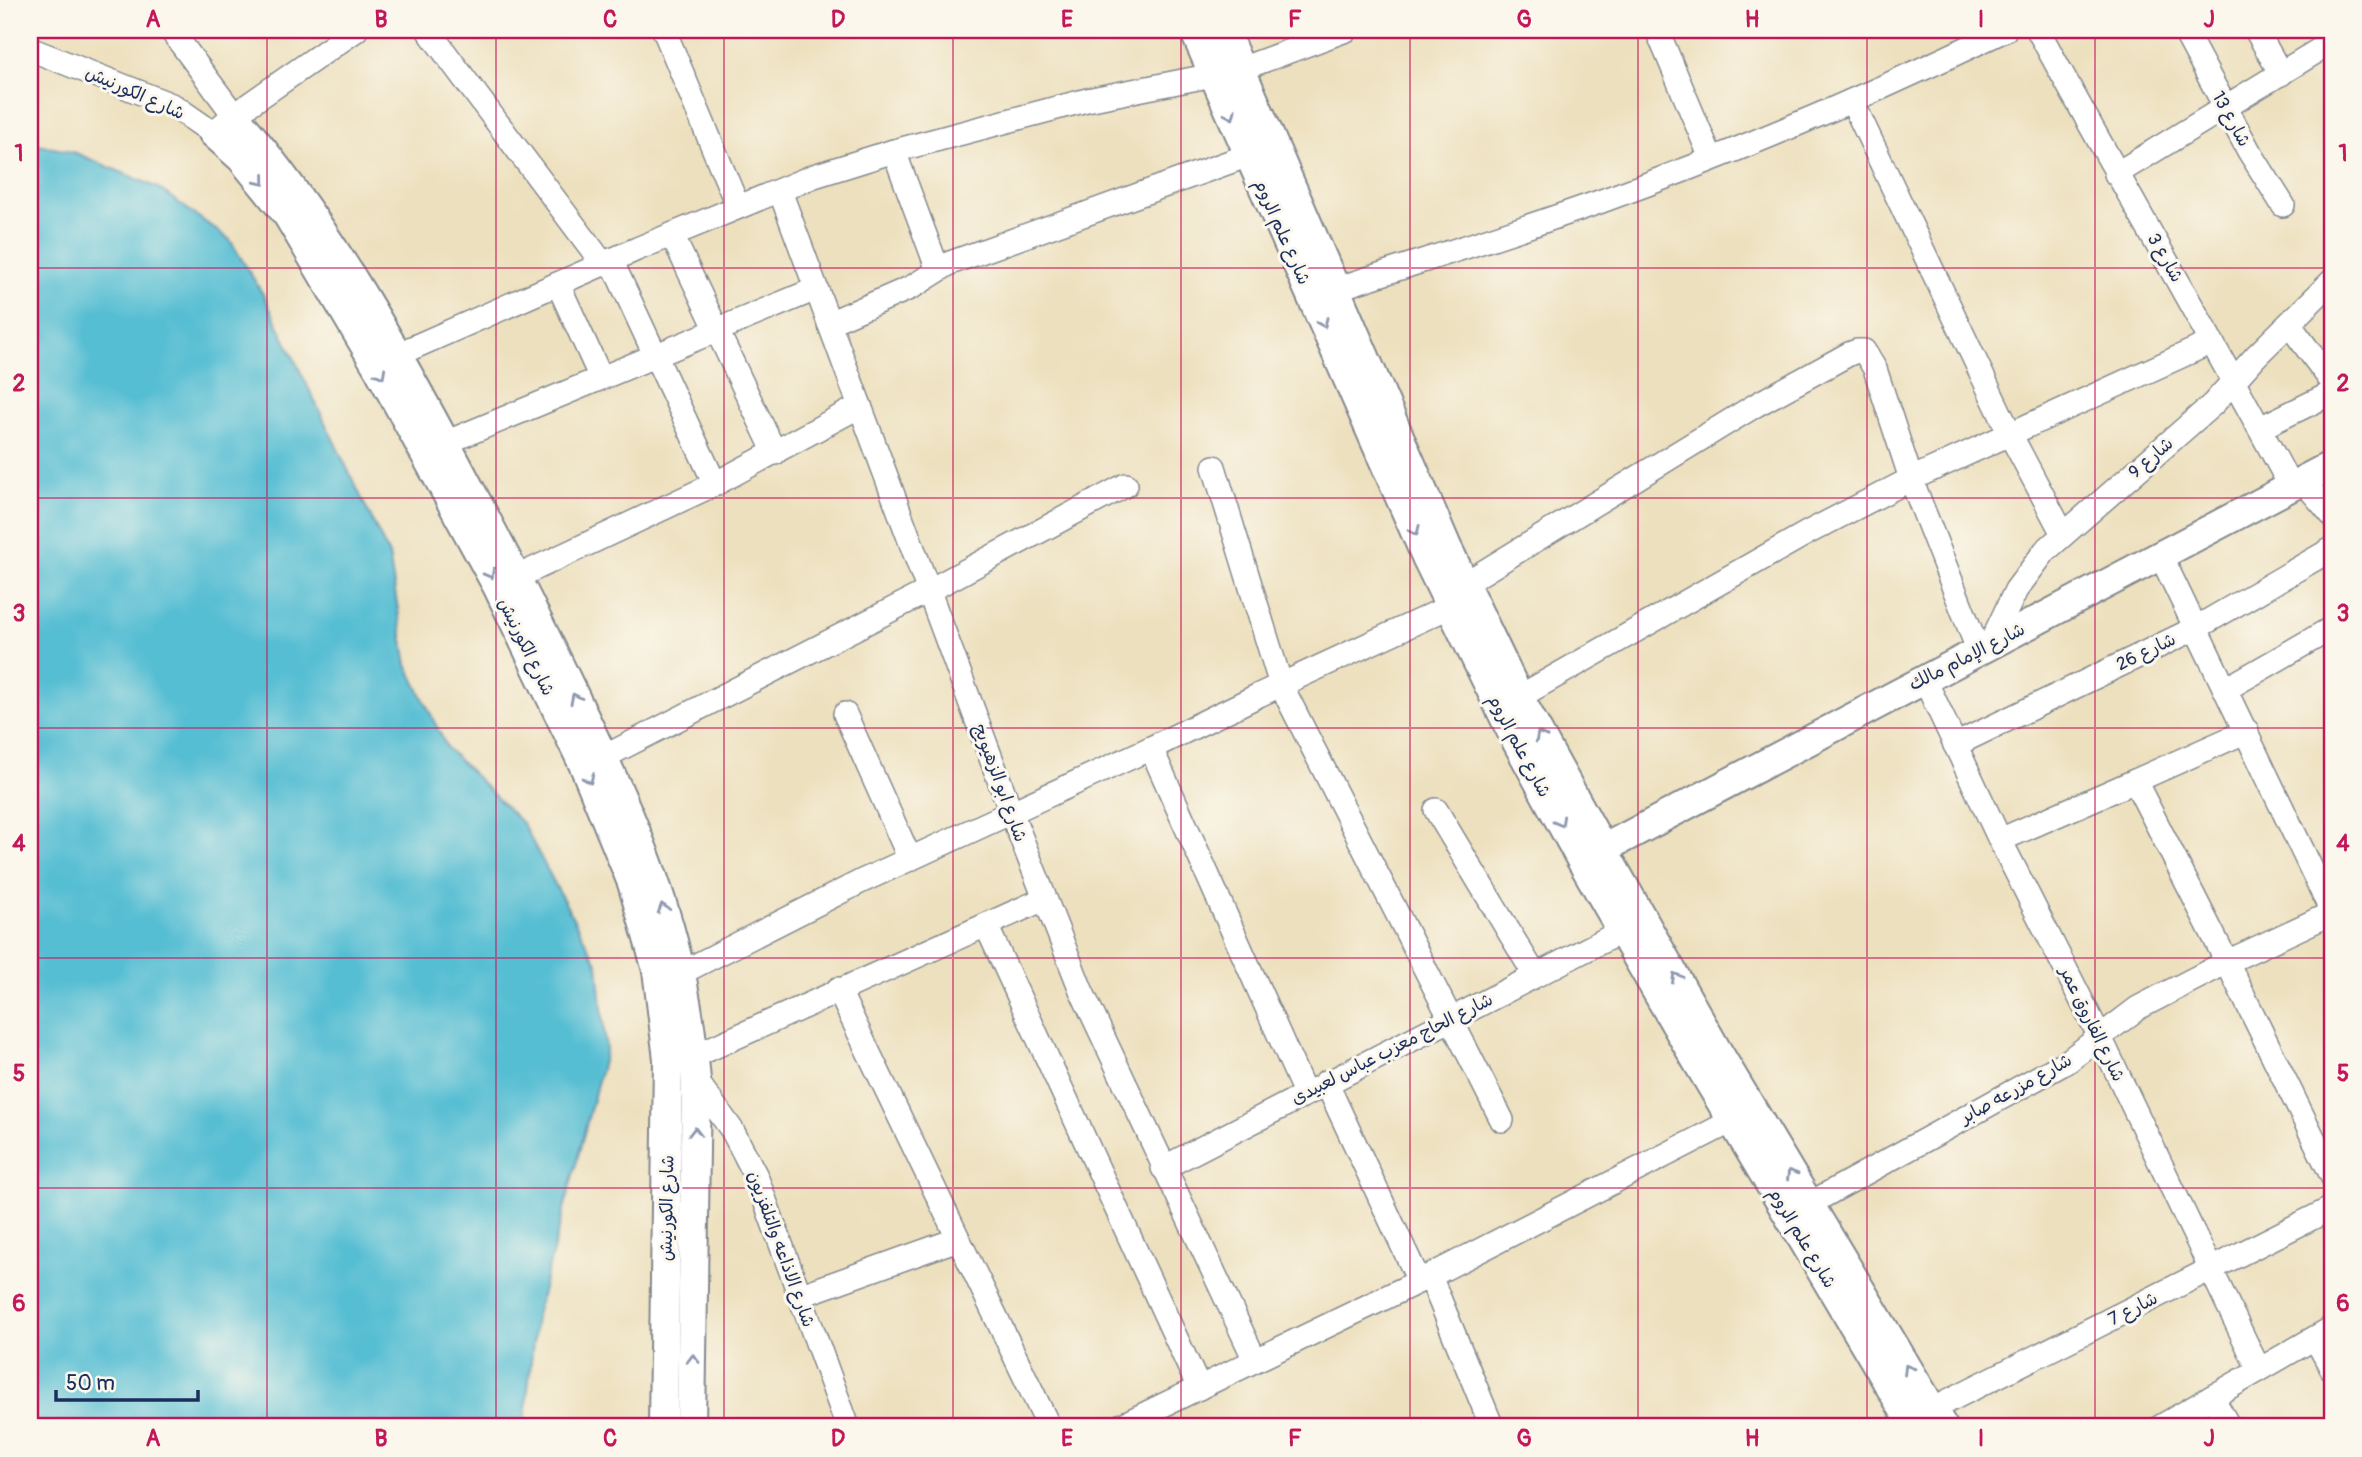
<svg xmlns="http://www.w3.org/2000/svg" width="2362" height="1457" font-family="Pangolin,'Playpen Sans Arabic',sans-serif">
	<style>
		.water { fill: #56bed3; stroke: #387698; stroke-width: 2 }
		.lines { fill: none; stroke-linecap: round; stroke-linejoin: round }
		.minor-casing { stroke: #84888e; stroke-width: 26 }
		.tertiary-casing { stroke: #84888e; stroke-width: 32 }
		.minor { stroke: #fff; stroke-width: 23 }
		.tertiary { stroke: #fff; stroke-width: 28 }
		.oneway { stroke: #8d97ae }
		.grid { fill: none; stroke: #c2185b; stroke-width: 2; stroke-opacity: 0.55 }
		.labels { text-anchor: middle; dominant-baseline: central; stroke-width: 6; stroke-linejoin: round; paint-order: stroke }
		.street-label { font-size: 18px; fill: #1b2f5e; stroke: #fbf7ec }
		.neatline { fill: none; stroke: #c2185b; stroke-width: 2.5 }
		.grid-label { font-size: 23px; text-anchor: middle; font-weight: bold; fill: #c2185b }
	</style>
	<rect width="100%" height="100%" fill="#fbf7ec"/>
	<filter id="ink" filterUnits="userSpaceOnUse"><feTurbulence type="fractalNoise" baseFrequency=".0143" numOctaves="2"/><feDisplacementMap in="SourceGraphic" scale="14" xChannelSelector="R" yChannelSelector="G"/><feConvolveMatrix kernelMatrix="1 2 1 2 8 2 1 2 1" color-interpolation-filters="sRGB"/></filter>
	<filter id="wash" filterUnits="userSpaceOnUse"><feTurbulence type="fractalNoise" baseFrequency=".00686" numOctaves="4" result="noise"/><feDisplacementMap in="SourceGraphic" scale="28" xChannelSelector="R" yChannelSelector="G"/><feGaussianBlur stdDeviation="1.57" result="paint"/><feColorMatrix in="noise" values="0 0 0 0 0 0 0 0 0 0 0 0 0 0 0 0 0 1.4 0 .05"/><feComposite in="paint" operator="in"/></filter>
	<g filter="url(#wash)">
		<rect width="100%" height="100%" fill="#ede0be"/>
		<!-- water -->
		<polygon class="water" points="30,143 76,153 158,188 230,240 264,296 389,555 407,665 447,748 523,824 598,965 606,1050 536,1315 524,1427 30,1427"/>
	</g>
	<g filter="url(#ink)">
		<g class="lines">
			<!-- minor casing -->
			<g class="minor-casing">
				<g id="minor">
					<polyline points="171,30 234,115"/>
					<polyline points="428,30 603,264"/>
					<polyline points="664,30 738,207"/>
					<polyline points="1657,30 1711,158"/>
					<path d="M2038,30C2121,183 2209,333 2291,487"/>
					<polyline points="2184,30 2249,151 2283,205"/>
					<polyline points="2256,30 2281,74"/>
					<polyline points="30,49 174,106 213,133 234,115 356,30"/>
					<polyline points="1241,69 1346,30"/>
					<polyline points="1852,101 2010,434 2063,534"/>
					<polyline points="894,151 938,270"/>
					<polyline points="2116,174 2332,42"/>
					<polyline points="780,191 1011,812 1081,990 1255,1360"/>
					<polyline points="672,235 775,453"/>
					<polyline points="611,260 715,484"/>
					<polyline points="558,284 601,378"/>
					<path d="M1336,289C1424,260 1512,233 1599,202C1737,152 1873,94 2005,30"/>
					<polyline points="829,323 912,287 950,263 1249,155"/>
					<polyline points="2289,324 2332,382"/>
					<polyline points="396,355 637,249 814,176 894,151 1087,100 1213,75"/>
					<polyline points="2260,428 2332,393"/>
					<polyline points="445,443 816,289"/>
					<polyline points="1214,467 1281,685 1502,1120"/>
					<polyline points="2303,481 2332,515"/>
					<polyline points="2161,556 2332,912"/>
					<polyline points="517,577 715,484 860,406"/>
					<polyline points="1464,584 1756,405 1849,354 1857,351 1864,351 1875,369 1911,479 1979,652"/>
					<polyline points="1989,647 2016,590 2045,551 2213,404 2256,356 2332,281"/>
					<polyline points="1924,678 2000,840 2100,1037 2259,1370"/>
					<polyline points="2226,689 2332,628"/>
					<polyline points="1519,697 1807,533 1911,479 2212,342"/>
					<polyline points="845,714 910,859"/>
					<polyline points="2247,731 2135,781 2227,962 2332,1176"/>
					<polyline points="1955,745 2196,628 2332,549"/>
					<polyline points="1151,748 1305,1093"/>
					<polyline points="604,757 930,590 1126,485"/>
					<polyline points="1436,810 1535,975"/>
					<polyline points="2000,840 2135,781"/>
					<polyline points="986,925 1199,1388"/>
					<polyline points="681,973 862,881 1151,748 1259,695 1449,607"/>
					<polyline points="838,989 1049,1427"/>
					<polyline points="694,1056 1044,899"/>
					<polyline points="696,1080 732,1130 756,1176 848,1427"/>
					<polyline points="1326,1082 1419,1281"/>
					<polyline points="1163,1168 1622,931"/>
					<polyline points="1809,1204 2068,1061 2138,1008 2227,962 2332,913"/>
					<polyline points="1430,1276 1492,1427"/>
					<polyline points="799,1296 958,1239"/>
					<polyline points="2315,1338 2332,1369"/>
					<polyline points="2212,1397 2229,1427"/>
					<polyline points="1932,1409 2332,1208"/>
					<polyline points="1118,1427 1430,1276 1732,1121"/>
					<polyline points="2160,1427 2332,1328"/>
				</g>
			</g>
			<!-- tertiary casing -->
			<g class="tertiary-casing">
				<g id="tertiary">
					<polyline points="1194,30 1427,559 1513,735 1581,860 1696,1060 1914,1427"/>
					<polyline points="1224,30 1447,547 1519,697 1603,849 1715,1047 1943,1427"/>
					<path d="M234,115C331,227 402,360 471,491C506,556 539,622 571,689C610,770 650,854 673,941C685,986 692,1033 696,1080L691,1427"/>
					<polyline points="213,133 241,158 288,216 378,368 497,586 584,766 632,883 657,970 668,1059 663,1427"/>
					<polyline points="1603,849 2332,465"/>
				</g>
			</g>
			<!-- minor -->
			<use href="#minor" class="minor"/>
			<!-- tertiary -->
			<use href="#tertiary" class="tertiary"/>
		</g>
		<!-- one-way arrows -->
		<defs><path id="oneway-chevron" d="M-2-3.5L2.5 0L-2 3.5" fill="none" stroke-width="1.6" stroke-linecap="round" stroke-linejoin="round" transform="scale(1.75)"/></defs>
		<g class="oneway">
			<use href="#oneway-chevron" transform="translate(1231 115) rotate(66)"/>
			<use href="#oneway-chevron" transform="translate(261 181) rotate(51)"/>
			<use href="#oneway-chevron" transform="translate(1323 323) rotate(66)"/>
			<use href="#oneway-chevron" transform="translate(381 374) rotate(61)"/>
			<use href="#oneway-chevron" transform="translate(1415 531) rotate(66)"/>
			<use href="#oneway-chevron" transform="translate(490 574) rotate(61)"/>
			<use href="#oneway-chevron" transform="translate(575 698) rotate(-116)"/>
			<use href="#oneway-chevron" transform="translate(1540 736) rotate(-118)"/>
			<use href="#oneway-chevron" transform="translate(589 779) rotate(68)"/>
			<use href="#oneway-chevron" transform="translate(1560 822) rotate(61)"/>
			<use href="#oneway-chevron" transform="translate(663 908) rotate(-107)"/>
			<use href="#oneway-chevron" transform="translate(1676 977) rotate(-120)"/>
			<use href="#oneway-chevron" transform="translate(695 1132) rotate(-90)"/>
			<use href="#oneway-chevron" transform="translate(1791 1174) rotate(-121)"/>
			<use href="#oneway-chevron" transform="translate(693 1359) rotate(-90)"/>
			<use href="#oneway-chevron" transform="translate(1908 1369) rotate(-121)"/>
		</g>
	</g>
	<!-- grid -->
	<path class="grid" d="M267,30V1427M496,30V1427M724,30V1427M953,30V1427M1181,30V1427M1410,30V1427M1638,30V1427M1867,30V1427M2095,30V1427M30,268H2332M30,498H2332M30,728H2332M30,958H2332M30,1188H2332"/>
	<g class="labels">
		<!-- street labels -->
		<g class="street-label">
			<text transform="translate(135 93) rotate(24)">شارع الكورنيش</text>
			<text transform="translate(2231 119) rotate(61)">شارع 13</text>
			<text transform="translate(1282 232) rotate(66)">شارع علم الروم</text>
			<text transform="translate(2165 258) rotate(60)">شارع 3</text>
			<text transform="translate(2151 458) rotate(-41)">شارع 9</text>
			<text transform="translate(526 647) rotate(64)">شارع الكورنيش</text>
			<text transform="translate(2146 652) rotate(-26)">شارع 26</text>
			<text transform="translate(1967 657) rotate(-27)">شارع الإمام مالك</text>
			<text transform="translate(1519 746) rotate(62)">شارع علم الروم</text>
			<text transform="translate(1000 783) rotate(70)">شارع ابو الزهيويج</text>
			<text transform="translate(2092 1024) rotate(64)">شارع الفاروق عمر</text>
			<text transform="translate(1392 1049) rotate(-27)">شارع الحاج معزب عباس لعبيدى</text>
			<text transform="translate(2016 1089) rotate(-29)">شارع مزرعه صابر</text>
			<text transform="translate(667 1208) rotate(-89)">شارع الكورنيش</text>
			<text transform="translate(1802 1238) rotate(59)">شارع علم الروم</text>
			<text transform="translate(781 1249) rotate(70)">شارع الاذاعه والتلفزيون</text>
			<text transform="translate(2133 1309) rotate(-27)">شارع 7</text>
		</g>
	</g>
	<!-- margin -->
	<rect width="2362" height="1457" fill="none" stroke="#fbf7ec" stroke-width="77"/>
	<!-- scale -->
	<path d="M56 1390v10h142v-10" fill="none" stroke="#1b2f5e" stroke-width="3.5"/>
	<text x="66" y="1390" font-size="21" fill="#1b2f5e" stroke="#fbf7ec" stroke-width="5" paint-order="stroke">50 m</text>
	<rect x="38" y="38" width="2286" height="1380" class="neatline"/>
	<g class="grid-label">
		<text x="153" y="27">A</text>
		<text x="381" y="27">B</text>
		<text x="610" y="27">C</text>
		<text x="838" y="27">D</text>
		<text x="1067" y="27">E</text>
		<text x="1295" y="27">F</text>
		<text x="1524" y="27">G</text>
		<text x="1752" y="27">H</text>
		<text x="1981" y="27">I</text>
		<text x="2209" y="27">J</text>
		<text x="19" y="161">1</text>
		<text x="2343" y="161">1</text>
		<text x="19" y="391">2</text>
		<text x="2343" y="391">2</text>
		<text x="19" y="621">3</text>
		<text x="2343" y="621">3</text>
		<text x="19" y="851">4</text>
		<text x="2343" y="851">4</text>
		<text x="19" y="1081">5</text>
		<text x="2343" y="1081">5</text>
		<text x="19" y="1311">6</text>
		<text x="2343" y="1311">6</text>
		<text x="153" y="1446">A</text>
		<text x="381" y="1446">B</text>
		<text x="610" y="1446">C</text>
		<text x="838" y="1446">D</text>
		<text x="1067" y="1446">E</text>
		<text x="1295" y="1446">F</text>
		<text x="1524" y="1446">G</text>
		<text x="1752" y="1446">H</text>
		<text x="1981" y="1446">I</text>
		<text x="2209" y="1446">J</text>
	</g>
</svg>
